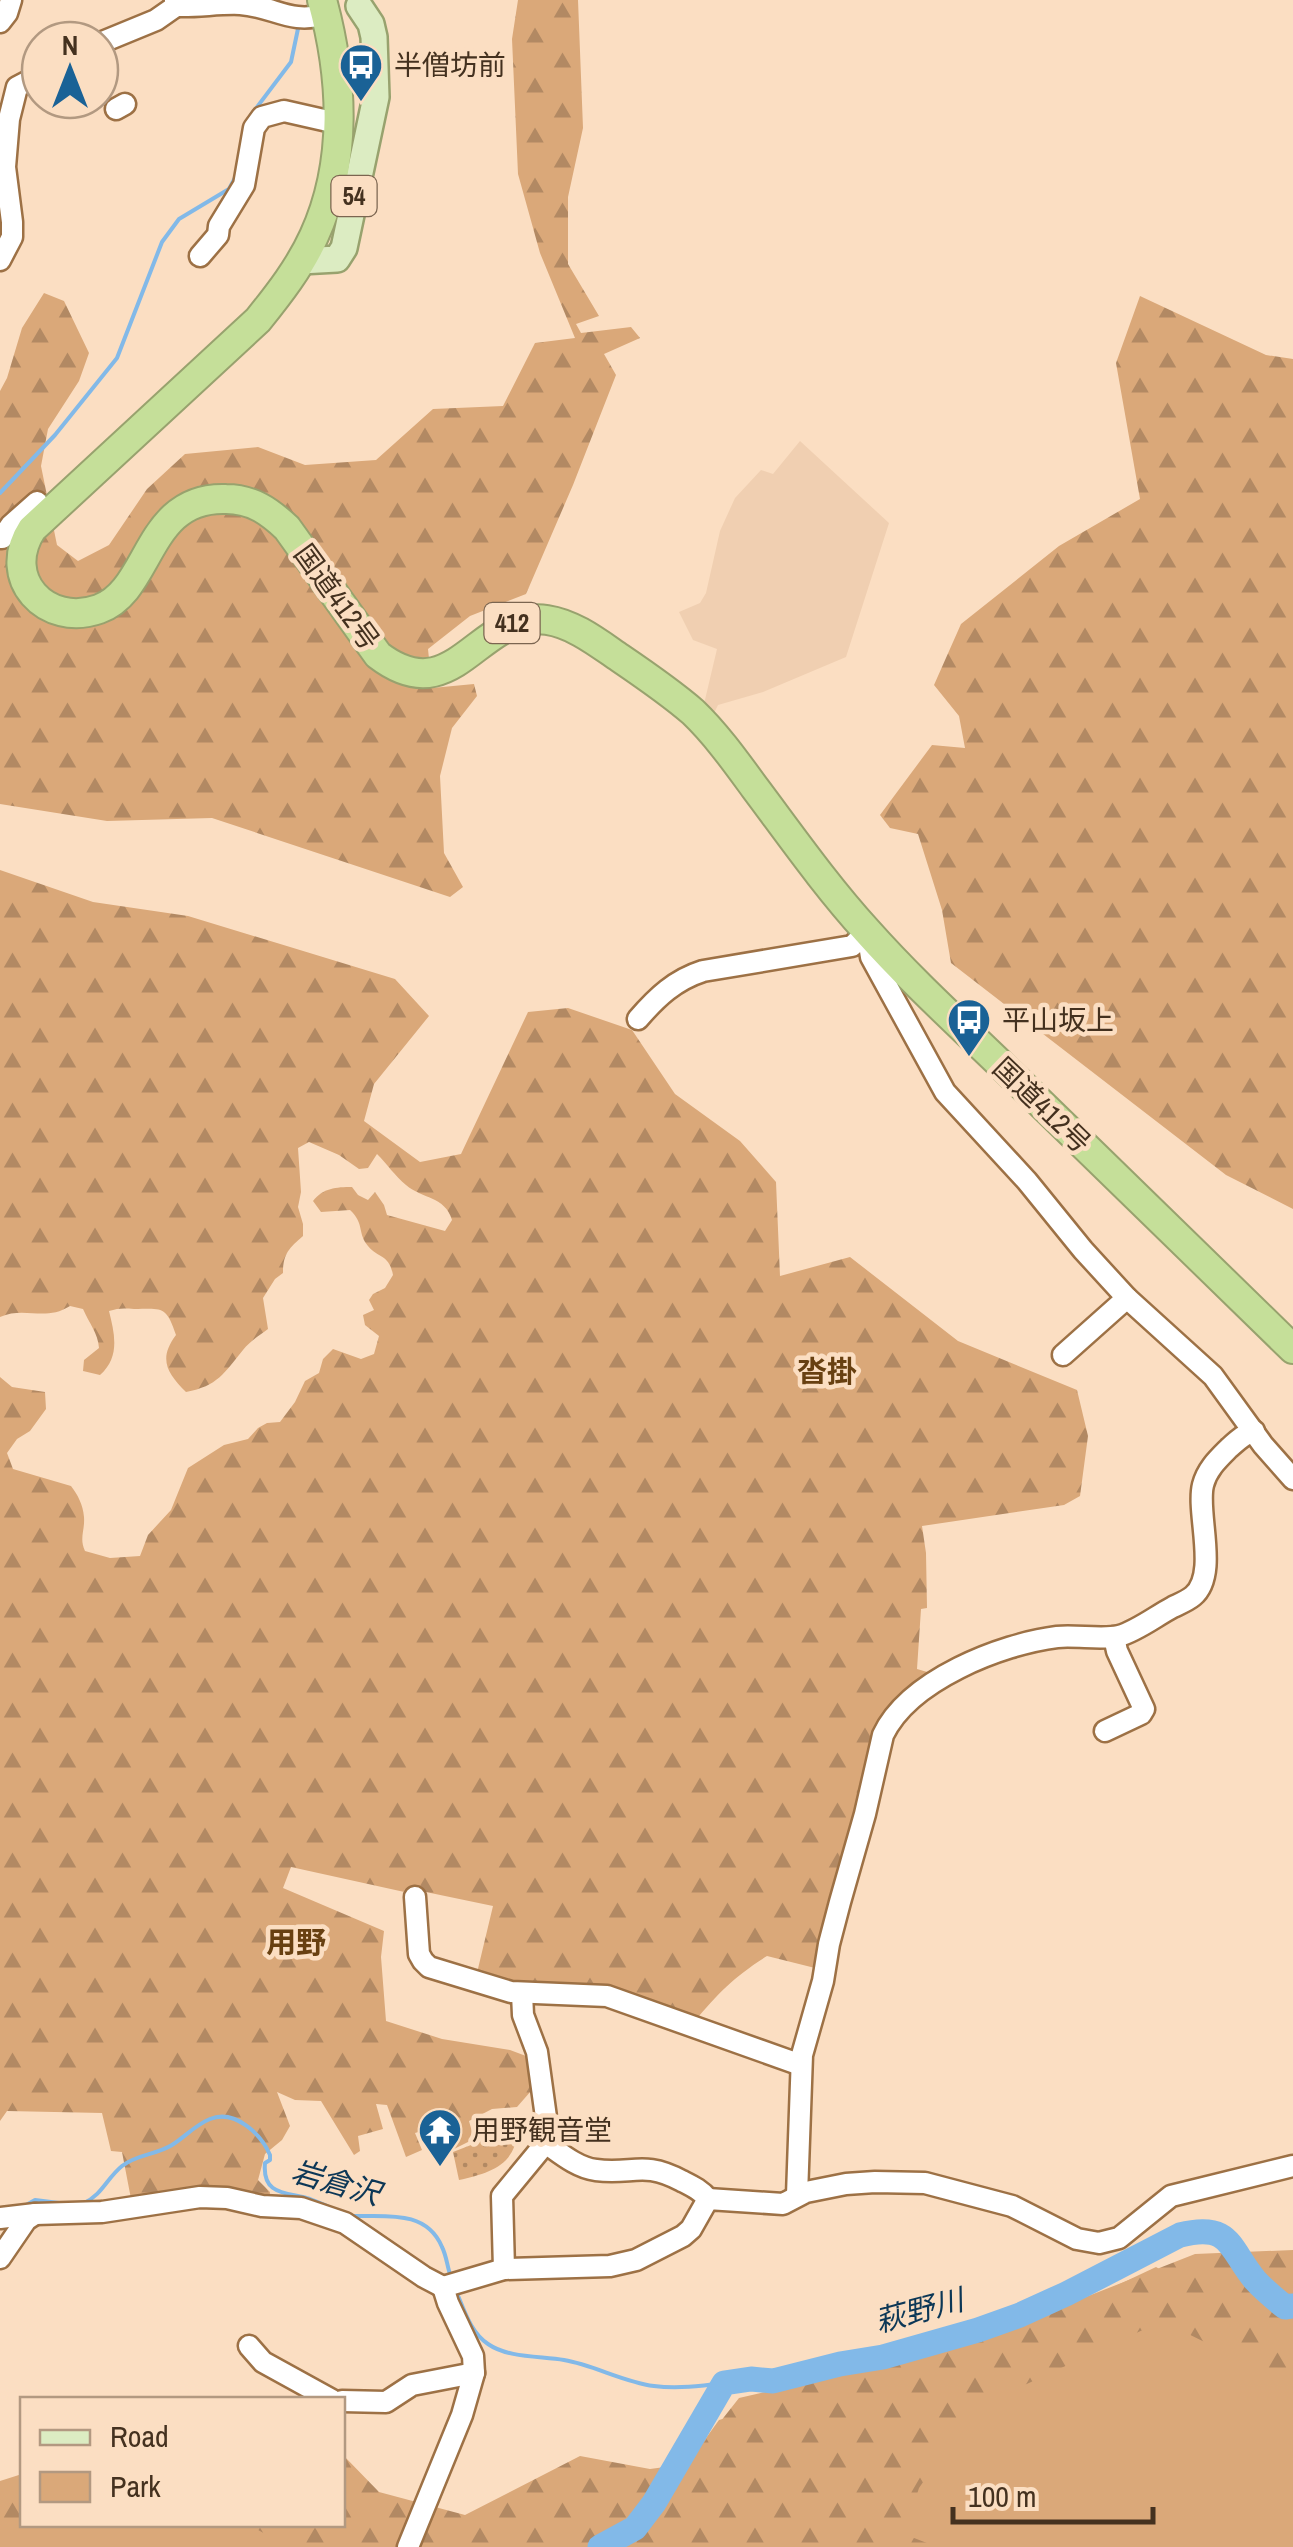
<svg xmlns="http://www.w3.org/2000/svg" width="1293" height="2547" font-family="'Archivo Narrow','Noto Sans JP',sans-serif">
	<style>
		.built { fill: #f0cfb1 }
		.green { fill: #daa879 }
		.forest { fill: url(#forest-firs) }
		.park { fill: url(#park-dots) }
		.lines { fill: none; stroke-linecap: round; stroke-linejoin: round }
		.stream { stroke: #82b9e8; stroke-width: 4 }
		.river { stroke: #82b9e8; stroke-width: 25 }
		.minor-casing { stroke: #9d7145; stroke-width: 25 }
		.major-casing { stroke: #98a26e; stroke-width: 30 }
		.highway-casing { stroke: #98a26e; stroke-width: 32 }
		.minor { stroke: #fff; stroke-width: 20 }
		.major { stroke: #dcecc2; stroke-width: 25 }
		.highway { stroke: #c5df99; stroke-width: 28 }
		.labels { text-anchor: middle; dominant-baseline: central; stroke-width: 9; stroke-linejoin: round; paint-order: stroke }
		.shield { fill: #fbdec2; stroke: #7b6550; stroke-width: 2.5 }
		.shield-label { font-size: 25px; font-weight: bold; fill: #44311f }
		.poi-label { font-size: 28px; fill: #44311f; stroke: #fbdec2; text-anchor: start }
		.street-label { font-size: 28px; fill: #44311f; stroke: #fbdec2 }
		.neighbourhood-label { font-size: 30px; font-weight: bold; fill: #684011; stroke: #fbdec2 }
		.water-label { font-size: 30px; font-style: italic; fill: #0c3756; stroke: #fbdec2 }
	</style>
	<defs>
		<pattern id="forest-firs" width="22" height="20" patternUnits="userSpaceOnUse" patternTransform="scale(2.5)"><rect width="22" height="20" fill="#daa879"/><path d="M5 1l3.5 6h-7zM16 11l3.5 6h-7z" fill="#b28963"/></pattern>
		<pattern id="park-dots" width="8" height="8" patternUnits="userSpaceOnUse" patternTransform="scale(2.5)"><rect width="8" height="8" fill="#daa879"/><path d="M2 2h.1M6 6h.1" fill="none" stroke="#b28963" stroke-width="1.8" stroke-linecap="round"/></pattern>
	</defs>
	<rect width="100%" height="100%" fill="#fbdec2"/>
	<!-- built -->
	<polygon class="built" points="800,441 889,523 846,657 763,692 718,705 713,715 704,704 717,649 693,640 679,612 700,603 706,593 720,531 735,498 761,470 773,474"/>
	<!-- green -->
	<g class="green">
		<polygon points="1156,2267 1241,2317 1293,2325 1293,2547 628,2547 719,2420 908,2366 971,2354"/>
		<polygon points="0,2507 22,2524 342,2524 389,2547 0,2547"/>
	</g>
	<!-- forest -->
	<g class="forest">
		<polygon points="518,0 578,0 583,128 568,197 568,264 599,316 576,324 581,333 631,327 640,338 604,354 616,375 573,485 526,594 470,616 428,649 432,688 474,684 477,696 452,728 440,776 444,853 463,887 450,897 212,818 107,821 0,804 0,391 7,378 22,328 44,293 64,301 89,353 79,381 48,429 41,466 57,545 78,561 109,545 147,489 185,454 258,447 305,465 376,460 433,409 503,406 535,343 575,338 540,253 518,174 512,39"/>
		<polygon points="1140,296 1266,355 1293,359 1293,1209 1226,1175 951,963 942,910 918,834 890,828 880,815 932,745 965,748 959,716 934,685 961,624 1059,546 1140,499 1116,363"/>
		<path d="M0,870L93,902L188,916L395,979L429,1016L374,1084L364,1121L420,1162L461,1154L528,1012L568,1008L632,1030L675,1094L740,1141L776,1182L780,1276L850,1257L958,1341L1077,1390L1088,1436L1080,1496L1064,1505L922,1526L926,1553L927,1608L921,1609L917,1669L934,1674L890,1709L819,1969L767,1956C735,1976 718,1993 694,2022L476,1977L493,1906L421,1891L418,1895L291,1867L283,1888L384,1931L381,1957L386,2021L442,2039L510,2050L526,2056L538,2083L517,2107L492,2109L469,2121L474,2139L446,2153L436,2152L425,2130L415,2133L422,2150L406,2157L387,2105L376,2104L383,2129L358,2136L360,2151L354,2155L321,2101L295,2100L277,2092L290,2126L282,2140L265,2154L258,2180L270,2192L269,2203L132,2204L122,2152L111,2151L102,2113L7,2111L0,2121V1377L12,1387L45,1392L46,1409L30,1431L17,1439L7,1453L13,1469L71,1486C78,1495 83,1505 84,1517C85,1531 79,1538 85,1551L110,1558L140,1556L148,1535L171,1510L188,1468L224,1445L248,1439L258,1428L267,1423L280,1422L295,1402L305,1381L319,1373L323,1359L333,1349L361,1359L374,1354L379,1336L365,1325L363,1315L374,1310L369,1300L373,1294L385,1288L393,1275C389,1254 379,1259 368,1246C357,1233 365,1224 350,1210L321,1212L313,1201C323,1188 336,1187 352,1187L358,1195L368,1200L375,1192L384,1205L387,1215L445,1231L452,1220C445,1196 422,1199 406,1185C395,1176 387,1164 377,1154L368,1168L359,1169L339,1155L309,1142L298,1148L301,1192L298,1207L303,1224V1236C289,1248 283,1254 283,1273L275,1279L263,1298L268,1329C260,1335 250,1341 243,1350C224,1373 218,1386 186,1392C167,1373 158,1359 176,1335C166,1305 162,1309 134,1309C124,1308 118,1308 109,1311C115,1335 120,1357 100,1375L83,1371L84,1360L99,1348C98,1333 89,1323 83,1309L70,1306C45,1322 25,1306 0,1317Z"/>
		<polygon points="1293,2250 1293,2380 1243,2361 1162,2321 973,2409 919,2488 904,2534 937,2547 289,2547 249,2525 342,2524 343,2455 379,2492 465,2515 580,2456 650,2469 687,2464 739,2398 956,2348 1195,2254"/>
		<polygon points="22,2474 22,2524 26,2525 17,2547 0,2547 0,2481"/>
	</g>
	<!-- park -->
	<path class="park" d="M497,2121H512L517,2125C519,2164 491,2173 459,2180L453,2152L471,2145Z"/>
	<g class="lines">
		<!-- stream -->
		<g class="stream">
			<polyline points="251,115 291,62 299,24"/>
			<polyline points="0,493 55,435 117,358 162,242 179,219 229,189 236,176"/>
			<path d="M84,2203C102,2195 107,2178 122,2166C137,2154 156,2155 172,2145C185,2137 195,2125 210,2119C235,2109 261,2134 270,2155V2160L265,2163C262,2196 287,2192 310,2199C318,2202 326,2205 333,2209"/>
			<polyline points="21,2208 35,2200 59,2203"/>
			<path d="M351,2216C385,2217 426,2209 442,2247C447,2257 447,2267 451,2277"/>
			<path d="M456,2291C464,2309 470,2332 488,2344C508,2358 540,2356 564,2360C594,2365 623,2382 654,2386C677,2389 701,2386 724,2383"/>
		</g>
		<!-- river -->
		<path class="river" d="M600,2547L635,2528L654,2503L724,2383L751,2379L773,2381L840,2364L883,2357L978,2330L1020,2315L1066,2294L1180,2235C1232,2222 1229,2249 1255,2280C1264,2290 1275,2299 1285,2307L1293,2306"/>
		<!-- minor casing -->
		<g class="minor-casing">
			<g id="minor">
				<path d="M175,0L176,6C198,7 219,3 240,4C274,6 290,25 326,14"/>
				<polyline points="0,22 7,13 11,0"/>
				<polyline points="100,43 156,20 176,6"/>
				<polyline points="116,109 125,104"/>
				<polyline points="200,256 218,235 219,226 244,185 254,128 262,117 284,111 328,121 340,121"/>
				<polyline points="0,260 12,237 12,222 5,167 9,119 17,87 40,75"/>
				<polyline points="0,538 2,538 11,525 37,502"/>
				<path d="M638,1019C657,997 675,980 703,971L852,946L867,932L871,957L945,1092L1027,1181L1083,1250L1127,1298L1213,1376L1263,1445L1293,1479"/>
				<polyline points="1063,1355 1127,1298"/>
				<polyline points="1105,1731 1141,1714 1144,1709 1117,1651 1114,1637"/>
				<polyline points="415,1897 419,1954 423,1961 429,1967 511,1992 607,1996 801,2065"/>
				<path d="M547,2144C561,2154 578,2168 596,2170C633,2175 643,2160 682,2181C692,2186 701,2190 708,2199"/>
				<path d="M797,2195L802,2055L823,1981L829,1944L840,1902L865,1814L883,1735C909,1680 1001,1644 1057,1637C1075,1635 1104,1640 1119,1636C1137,1631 1156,1616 1173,1607C1179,1604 1187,1601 1193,1596C1219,1574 1196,1513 1203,1485C1207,1469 1218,1459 1229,1448C1237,1441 1244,1434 1254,1431"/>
				<polyline points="0,2218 35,2214 102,2212 200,2197 227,2198 262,2206 301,2208 345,2223 424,2277 443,2287"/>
				<polyline points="0,2258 26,2220 35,2214"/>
				<polyline points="504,2269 502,2196 549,2139 537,2052 523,2015 522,1993"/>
				<polyline points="249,2346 263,2362 332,2400"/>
				<polyline points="342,2401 386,2402 412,2385 474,2373"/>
				<polyline points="408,2547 462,2415 474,2373 473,2356 448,2303 443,2287 504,2269 610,2266 636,2260 683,2236 691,2229 708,2199 783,2204 806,2192 846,2184 875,2182 925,2183 1012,2206 1077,2239 1099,2243 1119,2238 1171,2196 1293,2166"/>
			</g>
		</g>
		<!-- major casing -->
		<g class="major-casing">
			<polyline id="major" points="301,261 337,259 344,248 376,97 374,37 371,24 359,6"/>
		</g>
		<!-- highway casing -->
		<g class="highway-casing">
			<path id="highway" d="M322,0C343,77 348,162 314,236C300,267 279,294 258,320L32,529C0,578 46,628 99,609C152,590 145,496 226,499C252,499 269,511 287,528L378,655C455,714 478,610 547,620C574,624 598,643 620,658C645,675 670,692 693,712C716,734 736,762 755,788C791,836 826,886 867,931C915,985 970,1034 1022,1085C1113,1173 1202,1261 1293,1349"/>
		</g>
		<!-- minor -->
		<use href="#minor" class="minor"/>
		<!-- major -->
		<use href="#major" class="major"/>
		<!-- highway -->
		<use href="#highway" class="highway"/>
	</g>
	<!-- icons -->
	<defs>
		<g id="bus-pin" transform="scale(2.25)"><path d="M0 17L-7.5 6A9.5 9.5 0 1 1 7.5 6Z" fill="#1a6296" stroke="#fbdec2"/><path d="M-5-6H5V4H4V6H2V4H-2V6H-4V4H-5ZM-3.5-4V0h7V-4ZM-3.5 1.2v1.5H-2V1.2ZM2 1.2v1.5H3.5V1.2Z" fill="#fff"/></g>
		<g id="temple-pin" transform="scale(2.25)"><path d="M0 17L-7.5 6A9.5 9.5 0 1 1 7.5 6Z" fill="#1a6296" stroke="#fbdec2"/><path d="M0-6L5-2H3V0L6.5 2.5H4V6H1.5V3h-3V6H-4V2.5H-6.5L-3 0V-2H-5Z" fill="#fff"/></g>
	</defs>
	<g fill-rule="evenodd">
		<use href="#bus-pin" x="361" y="65"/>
		<use href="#bus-pin" x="969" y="1020"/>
		<use href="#temple-pin" x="440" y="2130"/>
	</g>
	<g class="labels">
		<!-- shield labels -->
		<g class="shield">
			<rect x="331.5" y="176" width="45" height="40" rx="8"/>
			<rect x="484.5" y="603" width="55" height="40" rx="8"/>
		</g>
		<g class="shield-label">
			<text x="354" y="196">54</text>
			<text x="512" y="623">412</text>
		</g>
		<!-- poi labels -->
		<g class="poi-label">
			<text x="394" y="65">半僧坊前</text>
			<text x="1002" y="1020">平山坂上</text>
			<text x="472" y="2130">用野観音堂</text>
		</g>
		<!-- street labels -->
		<g class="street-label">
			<text transform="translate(337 597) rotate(54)">国道412号</text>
			<text transform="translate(1042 1105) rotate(44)">国道412号</text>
		</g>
		<!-- neighbourhood labels -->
		<g class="neighbourhood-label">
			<text x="827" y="1371">沓掛</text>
			<text x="296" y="1942">用野</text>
		</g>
		<!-- water labels -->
		<g class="water-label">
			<text transform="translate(336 2182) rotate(16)">岩倉沢</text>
			<text transform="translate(919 2310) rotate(-15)">萩野川</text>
		</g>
	</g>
	<!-- legend -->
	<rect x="20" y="2397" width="325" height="130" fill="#fbdec2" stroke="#b29981" stroke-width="2.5"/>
	<rect x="40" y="2430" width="50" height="15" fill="#dcecc2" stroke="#b29981" stroke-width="2.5"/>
	<text x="110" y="2447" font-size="30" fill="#44311f">Road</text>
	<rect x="40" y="2472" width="50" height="30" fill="#daa879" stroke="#b29981" stroke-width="2.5"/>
	<text x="110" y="2497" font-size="30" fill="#44311f">Park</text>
	<!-- north arrow -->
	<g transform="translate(70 70)"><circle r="48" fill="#fbdec2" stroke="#b29981" stroke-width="2.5"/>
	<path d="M0-8L18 38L0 25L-18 38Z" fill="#1a6296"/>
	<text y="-15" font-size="28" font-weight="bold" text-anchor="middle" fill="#44311f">N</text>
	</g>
	<!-- scale -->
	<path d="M953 2507v15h200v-15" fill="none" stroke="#44311f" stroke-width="5"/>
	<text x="968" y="2507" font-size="30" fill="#44311f" stroke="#fbdec2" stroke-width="8" paint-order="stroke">100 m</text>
</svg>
